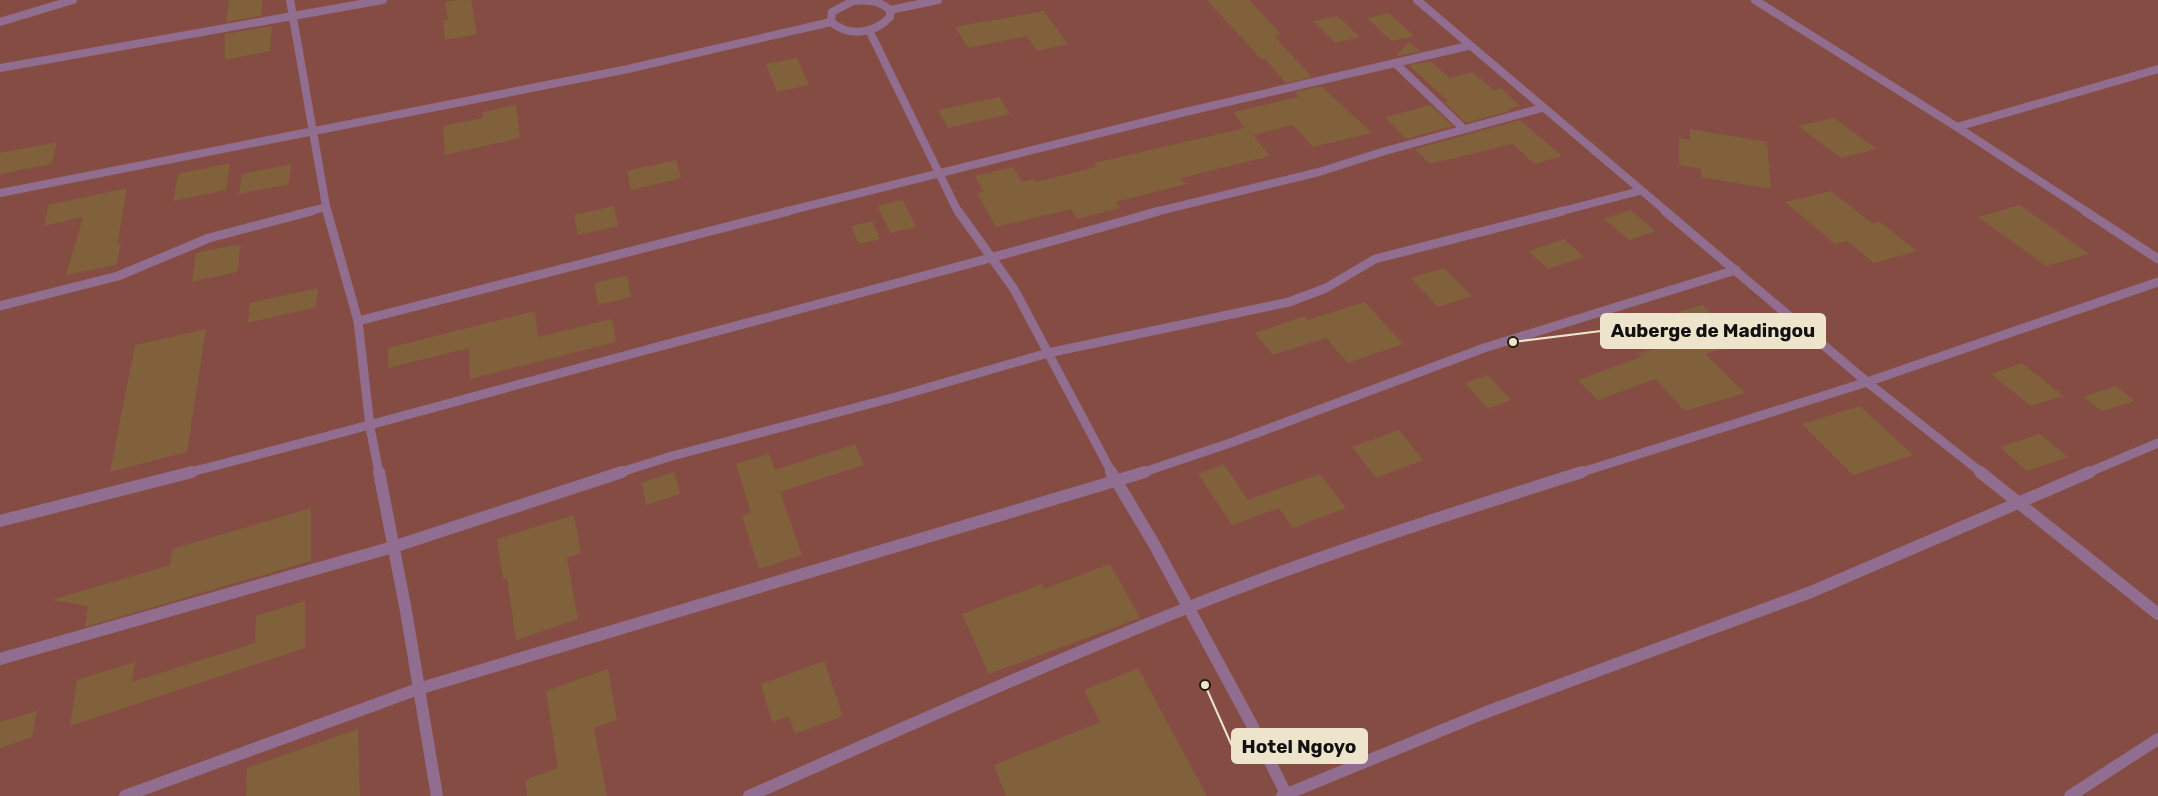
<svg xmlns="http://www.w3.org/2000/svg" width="2158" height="796" font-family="Rubik,sans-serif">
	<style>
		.green { fill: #854c44 }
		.building { fill: #81603c }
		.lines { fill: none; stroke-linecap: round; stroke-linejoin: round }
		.minor-far2 { stroke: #916e8f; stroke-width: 8 }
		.minor-far1 { stroke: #916e8f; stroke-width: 9 }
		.minor { stroke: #916e8f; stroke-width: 12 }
		.tertiary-far2 { stroke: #916e8f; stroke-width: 8 }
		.tertiary-far1 { stroke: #916e8f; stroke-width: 9 }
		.tertiary { stroke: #916e8f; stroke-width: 12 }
		.leader { fill: none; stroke: #eee4cc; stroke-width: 2 }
		.callout-dot { fill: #eee4cc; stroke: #221a08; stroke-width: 2 }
		.callout { fill: #eee4cc; stroke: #eee4cc; stroke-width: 2 }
		.callout-label { font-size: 19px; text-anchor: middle; font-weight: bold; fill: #111 }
	</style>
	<rect width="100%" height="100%" fill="#423100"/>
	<!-- green -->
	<rect class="green" x="0" y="0" width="2158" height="796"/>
	<!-- building -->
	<g class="building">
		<polygon points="229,0 262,0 261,16 226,22"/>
		<polygon points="456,0 471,0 477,34 445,40 443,20 448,19 445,2"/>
		<polygon points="1207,0 1249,0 1281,34 1274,36 1312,77 1286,83 1265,59 1262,60"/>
		<polygon points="1044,11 1068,44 1037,51 1027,36 968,48 955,27"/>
		<polygon points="1389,13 1414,36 1392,41 1367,18"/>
		<polygon points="1337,16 1360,37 1335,43 1313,21"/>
		<polygon points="272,26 270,51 225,60 225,34"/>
		<polygon points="1409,42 1420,51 1399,56 1397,55"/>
		<polygon points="797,58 809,85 777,92 766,64"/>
		<polygon points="1430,61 1450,78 1472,72 1494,90 1501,88 1520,106 1507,109 1510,111 1466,123 1444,102 1448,101 1409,65"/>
		<polygon points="1321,86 1372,133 1313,147 1293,125 1253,135 1270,156 1181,178 1186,184 1115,202 1120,208 1077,219 1071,209 996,227 977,193 984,192 975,176 1013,167 1022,182 1034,179 1036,182 1096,167 1094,163 1245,128 1233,112 1299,97 1295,92"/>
		<polygon points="999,97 1010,114 948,128 938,110"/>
		<polygon points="516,105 520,138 445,155 443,126 483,118 483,112"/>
		<polygon points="1431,105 1453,126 1406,139 1385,117"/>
		<polygon points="1834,118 1877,149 1841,158 1798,126"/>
		<polygon points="1520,120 1562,156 1535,164 1512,144 1430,164 1415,149"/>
		<polygon points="1690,129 1767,142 1771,189 1701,177 1701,169 1679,165 1679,138 1690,140"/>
		<polygon points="57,142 51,164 0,174 0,153"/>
		<polygon points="676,160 681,178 631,190 627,171"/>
		<polygon points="230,163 226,190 173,201 178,174"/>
		<polygon points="291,164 289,184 239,194 242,174"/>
		<polygon points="127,188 117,245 121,244 116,265 66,275 83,217 44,226 49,205"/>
		<polygon points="1831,191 1873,224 1880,222 1917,251 1874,263 1847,241 1835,244 1785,202"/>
		<polygon points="903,200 916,227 890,233 878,206"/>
		<polygon points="2020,205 2089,254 2046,266 1978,217"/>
		<polygon points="614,206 618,226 578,235 574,215"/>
		<polygon points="1630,210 1656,231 1629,240 1604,219"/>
		<polygon points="872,221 880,239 859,244 851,226"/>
		<polygon points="1564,239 1584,257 1548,269 1529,251"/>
		<polygon points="241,244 237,272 192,282 196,253"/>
		<polygon points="1444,268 1472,296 1438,307 1411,278"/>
		<polygon points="627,275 631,297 598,305 594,283"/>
		<polygon points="318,288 316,307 248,323 250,303"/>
		<polygon points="1365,302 1403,344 1348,363 1326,338 1273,355 1255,333 1305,316 1308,320"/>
		<polygon points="1702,305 1742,343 1705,354 1745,393 1685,411 1655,379 1598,400 1578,380 1641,357 1638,354 1702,335 1678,312"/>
		<polygon points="535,311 538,337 612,319 616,342 470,379 469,348 388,368 388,348"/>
		<polygon points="206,329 187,452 110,472 135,345"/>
		<polygon points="2022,363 2063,396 2031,406 1991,374"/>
		<polygon points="1488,375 1511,400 1488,409 1465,383"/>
		<polygon points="2116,386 2135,401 2102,411 2083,397"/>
		<polygon points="1860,406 1913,455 1853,475 1802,424"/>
		<polygon points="1399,430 1423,460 1376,478 1352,447"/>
		<polygon points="2040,434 2068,457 2027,471 2000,447"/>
		<polygon points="855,444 864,465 780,492 802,555 759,569 742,516 751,513 736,464 769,454 775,470"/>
		<polygon points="1224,464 1248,500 1320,474 1346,508 1293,528 1279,508 1232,525 1198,474"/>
		<polygon points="674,472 680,494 646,505 641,483"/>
		<polygon points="311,508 311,561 85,627 88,606 52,600 170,565 172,549"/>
		<polygon points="574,515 581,553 567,558 578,619 516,640 507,577 503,579 497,539"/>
		<polygon points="1110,564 1140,618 989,674 962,614 1042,584 1044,589"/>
		<polygon points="305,601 305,648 70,726 77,680 135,662 132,682 255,643 256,616"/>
		<polygon points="824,661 843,716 795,734 789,716 772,722 761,684"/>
		<polygon points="1138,668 1207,796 1006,796 994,765 1100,722 1084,690"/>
		<polygon points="608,669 617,720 594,728 607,796 527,796 525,780 558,768 546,691"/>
		<polygon points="37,711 32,737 0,748 0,722"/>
		<polygon points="358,729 360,796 246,796 247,768"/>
	</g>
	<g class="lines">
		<!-- minor-far2 -->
		<g class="minor-far2">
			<polyline points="290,0 327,212"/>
			<polyline points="1755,0 1957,127 2087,212"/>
			<path d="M853,1C867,0 879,0 890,10V17C874,34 849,37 831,22L832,12Z"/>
			<polyline points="890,10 938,0"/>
			<polyline points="869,30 958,212"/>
			<polyline points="1395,63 1464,129"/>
			<polyline points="0,68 383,0"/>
			<polyline points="1957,127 2158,69"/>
			<polyline points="0,193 628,69 831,22"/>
			<polyline points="307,212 326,207"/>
			<polyline points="784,212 1181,113 1468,46"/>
			<polyline points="1155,212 1319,172 1385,151 1542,108"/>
			<polyline points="1558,212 1640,191"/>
		</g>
		<!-- minor-far1 -->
		<g class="minor-far1">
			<polyline points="327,211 358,321 370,427 379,473"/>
			<polyline points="958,211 1014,289 1112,473"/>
			<polyline points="2085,211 2158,259"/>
			<polyline points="0,306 118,276 209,238 312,211"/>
			<polyline points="358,321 789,211"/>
			<path d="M187,473C341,434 493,391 646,350C817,304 989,260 1159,211"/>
			<polyline points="618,473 672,456 892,398 1048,353 1289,302 1326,288 1375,259 1563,211"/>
			<polyline points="1141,473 1233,442 1484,348 1736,270"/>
			<polyline points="1579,473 1867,382 2158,282"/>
			<polyline points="2087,473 2158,443"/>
		</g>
		<!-- minor -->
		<g class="minor">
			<polyline points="379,472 406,611 437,796"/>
			<polyline points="1111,472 1154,544 1252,725 1287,796"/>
			<polyline points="0,521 192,472"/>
			<polyline points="0,659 393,547 622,472"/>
			<polyline points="125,796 418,689 1145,472"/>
			<path d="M749,796C894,732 1039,667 1187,608C1316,556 1450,514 1582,472"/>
			<polyline points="1282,796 1484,713 1811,592 2090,472"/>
			<polyline points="2070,796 2158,739"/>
		</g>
		<!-- tertiary-far2 -->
		<g class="tertiary-far2">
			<polyline points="1417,0 1667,212"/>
			<polyline points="0,22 73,0"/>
		</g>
		<!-- tertiary-far1 -->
		<polyline class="tertiary-far1" points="1665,211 1867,382 1982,473"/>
		<!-- tertiary -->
		<polyline class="tertiary" points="1980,472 2158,614"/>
	</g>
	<!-- callouts -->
	<path class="leader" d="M1513 342L1601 331M1205 685L1232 746"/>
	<g class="callout-dot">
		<circle cx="1513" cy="342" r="5"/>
		<circle cx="1205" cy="685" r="5"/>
	</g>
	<g class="callout">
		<rect x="1601" y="314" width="224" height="34" rx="5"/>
		<rect x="1232" y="729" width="135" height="34" rx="5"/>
	</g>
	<g class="callout-label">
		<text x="1713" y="337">Auberge de Madingou</text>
		<text x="1299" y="753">Hotel Ngoyo</text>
	</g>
</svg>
